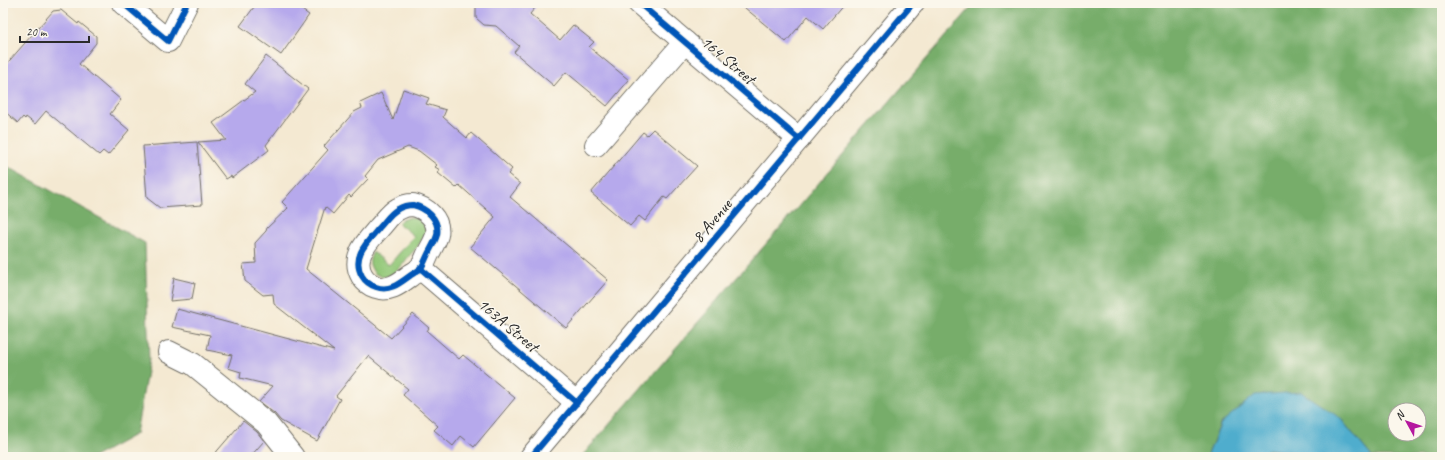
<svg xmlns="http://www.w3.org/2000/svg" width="1445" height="460" font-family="Caveat,sans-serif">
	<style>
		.green { fill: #94c97a; stroke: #607a52 }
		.forest { fill: #77ad6a; stroke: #516c4a; fill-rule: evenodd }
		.water { fill: #4fadcd; stroke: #3d6c7c }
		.building { fill: #b6a9ec }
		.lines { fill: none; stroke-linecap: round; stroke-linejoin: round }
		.minor-casing { stroke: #716e65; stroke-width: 24 }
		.major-casing { stroke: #716e65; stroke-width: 24 }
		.minor { stroke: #fff; stroke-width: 22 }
		.major { stroke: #fff; stroke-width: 22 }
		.cycleway-casing { stroke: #fbf7ec; stroke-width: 8 }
		.cycleway { stroke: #0057b8; stroke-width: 6 }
		.labels { text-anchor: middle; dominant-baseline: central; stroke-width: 3; stroke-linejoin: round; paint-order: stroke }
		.street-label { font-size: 17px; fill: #2b2b2b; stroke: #fbf7ec }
	</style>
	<rect width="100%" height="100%" fill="#fbf7ec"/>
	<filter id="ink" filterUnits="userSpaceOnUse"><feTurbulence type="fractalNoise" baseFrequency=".025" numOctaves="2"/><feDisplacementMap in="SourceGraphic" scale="8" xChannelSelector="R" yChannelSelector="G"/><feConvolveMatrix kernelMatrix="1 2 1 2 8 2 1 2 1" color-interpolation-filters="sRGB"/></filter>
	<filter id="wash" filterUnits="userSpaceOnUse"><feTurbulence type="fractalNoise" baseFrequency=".012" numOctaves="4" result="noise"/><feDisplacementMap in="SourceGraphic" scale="16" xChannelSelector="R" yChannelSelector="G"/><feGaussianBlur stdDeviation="0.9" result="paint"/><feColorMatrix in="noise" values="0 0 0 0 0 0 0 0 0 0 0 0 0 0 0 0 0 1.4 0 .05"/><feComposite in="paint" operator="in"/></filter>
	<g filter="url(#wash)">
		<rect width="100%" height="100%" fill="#f4e9d2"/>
		<!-- green -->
		<path class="green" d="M411,217C439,223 420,245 409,256C402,265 392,282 378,275C375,274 373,272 372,269C368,263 370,258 373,252L389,265L414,236L398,223L401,220Z"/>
		<!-- forest -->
		<g class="forest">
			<path d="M975,3H1442V457H1372L1340,418L1221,422L1207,457H581ZM1395,410H1419V434H1395Z"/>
			<polygon points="3,164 145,243 149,360 136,434 94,457 3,457"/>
			<polygon points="1268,449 1306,454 1312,457 1259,457"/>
		</g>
		<!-- water -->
		<polygon class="water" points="1301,392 1340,418 1372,457 1312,457 1306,454 1268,449 1259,457 1207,457 1221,423 1255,395"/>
		<g id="blocks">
			<!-- building -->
			<g class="building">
				<polygon points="257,3 292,3 309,15 281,55 240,26"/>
				<polygon points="476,3 539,3 530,14 560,40 573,25 594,42 589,47 629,80 607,106 566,72 554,86 514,52 519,46 496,26 484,25 476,18"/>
				<polygon points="739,3 845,3 823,29 808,16 786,42"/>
				<polygon points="61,10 78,24 79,22 96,36 96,43 79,64 121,100 110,114 129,130 108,155 103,151 99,155 46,111 35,124 26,117 25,119 23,117 18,123 3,110 3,68 53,11"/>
				<polygon points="266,56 308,89 266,145 269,150 232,178 231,176 226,179 198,142 226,140 213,123 255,92 245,84"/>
				<polygon points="403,89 429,98 426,104 446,110 443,117 467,138 471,133 512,169 508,174 520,184 510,197 608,280 566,328 470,247 495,217 459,185 456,188 438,173 440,170 435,167 437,165 419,151 408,147 378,160 365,176 368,179 351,197 349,195 333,214 325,207 306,269 391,338 413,314 429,328 427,331 459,359 463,355 515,398 474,447 461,436 453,446 434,430 438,426 403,395 408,389 368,356 336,396 340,399 317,441 281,421 274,413 259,402 273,386 240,378 241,372 228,368 232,355 207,350 210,335 172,327 177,309 334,351 274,304 273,294 263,295 245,281 243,264 256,263 255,243 266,231 267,228 288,208 282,202 328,150 324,146 354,112 362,108 360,103 381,93 393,120"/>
				<polygon points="653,129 697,166 667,199 664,197 645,221 639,216 630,226 591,193 643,132 647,135"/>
				<polygon points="197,142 202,205 160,208 147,198 143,146"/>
				<polygon points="174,278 195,283 192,299 170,301"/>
				<polygon points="243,421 257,432 264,441 250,457 212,457"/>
			</g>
		</g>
	</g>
	<g filter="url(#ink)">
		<use href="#blocks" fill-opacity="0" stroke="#716e65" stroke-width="1"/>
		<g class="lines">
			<!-- minor casing -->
			<g class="minor-casing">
				<g id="minor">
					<polyline points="123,3 168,41 187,3"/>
					<polyline points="639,3 799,139"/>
					<polyline points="596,145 685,42"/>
					<path d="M413,205C426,208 440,219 437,235C435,242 431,248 428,254C426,258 424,264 421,268C418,271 414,273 411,275C400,283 390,292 376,287C370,285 365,281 362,276C351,257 367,242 379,228C385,222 390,213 398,209C403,206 407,205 413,205Z"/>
					<polyline points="420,268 577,403"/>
					<polyline points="169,352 193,364 266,423 293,457"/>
				</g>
			</g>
			<!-- major casing -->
			<g class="major-casing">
				<polyline id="major" points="531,457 913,3"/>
			</g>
			<!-- minor -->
			<use href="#minor" class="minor"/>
			<!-- major -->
			<use href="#major" class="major"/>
			<!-- cycleway casing -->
			<g class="cycleway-casing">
				<g id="cycleway">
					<polyline points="123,3 168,41 187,3"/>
					<polyline points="639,3 799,139"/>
					<path d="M413,205C426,208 440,219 437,235C435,242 431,248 428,254C426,258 424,264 421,268C418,271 414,273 411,275C400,283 390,292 376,287C370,285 365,281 362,276C351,257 367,242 379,228C385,222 390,213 398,209C403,206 407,205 413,205Z"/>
					<polyline points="420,268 577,403"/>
					<polyline points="531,457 913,3"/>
				</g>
			</g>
			<!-- cycleway -->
			<use href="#cycleway" class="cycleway"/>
		</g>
	</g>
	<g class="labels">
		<!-- street labels -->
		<g class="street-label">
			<text transform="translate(728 60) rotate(40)">164 Street</text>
			<text transform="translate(712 221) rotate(-50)">8 Avenue</text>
			<text transform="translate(508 325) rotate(40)">163A Street</text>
		</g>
	</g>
	<!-- margin -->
	<rect width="1445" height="460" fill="none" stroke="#fbf7ec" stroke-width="16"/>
	<!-- north arrow -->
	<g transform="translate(1407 422) rotate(310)"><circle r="19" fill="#fbf7ec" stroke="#a8a59f"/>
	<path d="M0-3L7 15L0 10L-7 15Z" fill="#b5179e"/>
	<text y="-6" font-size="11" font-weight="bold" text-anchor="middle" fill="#2b2b2b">N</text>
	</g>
	<!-- scale -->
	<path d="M20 36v6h69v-6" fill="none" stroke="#2b2b2b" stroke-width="2"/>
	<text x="26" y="36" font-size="12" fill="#2b2b2b" stroke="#fbf7ec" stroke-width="3" paint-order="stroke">20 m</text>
</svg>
